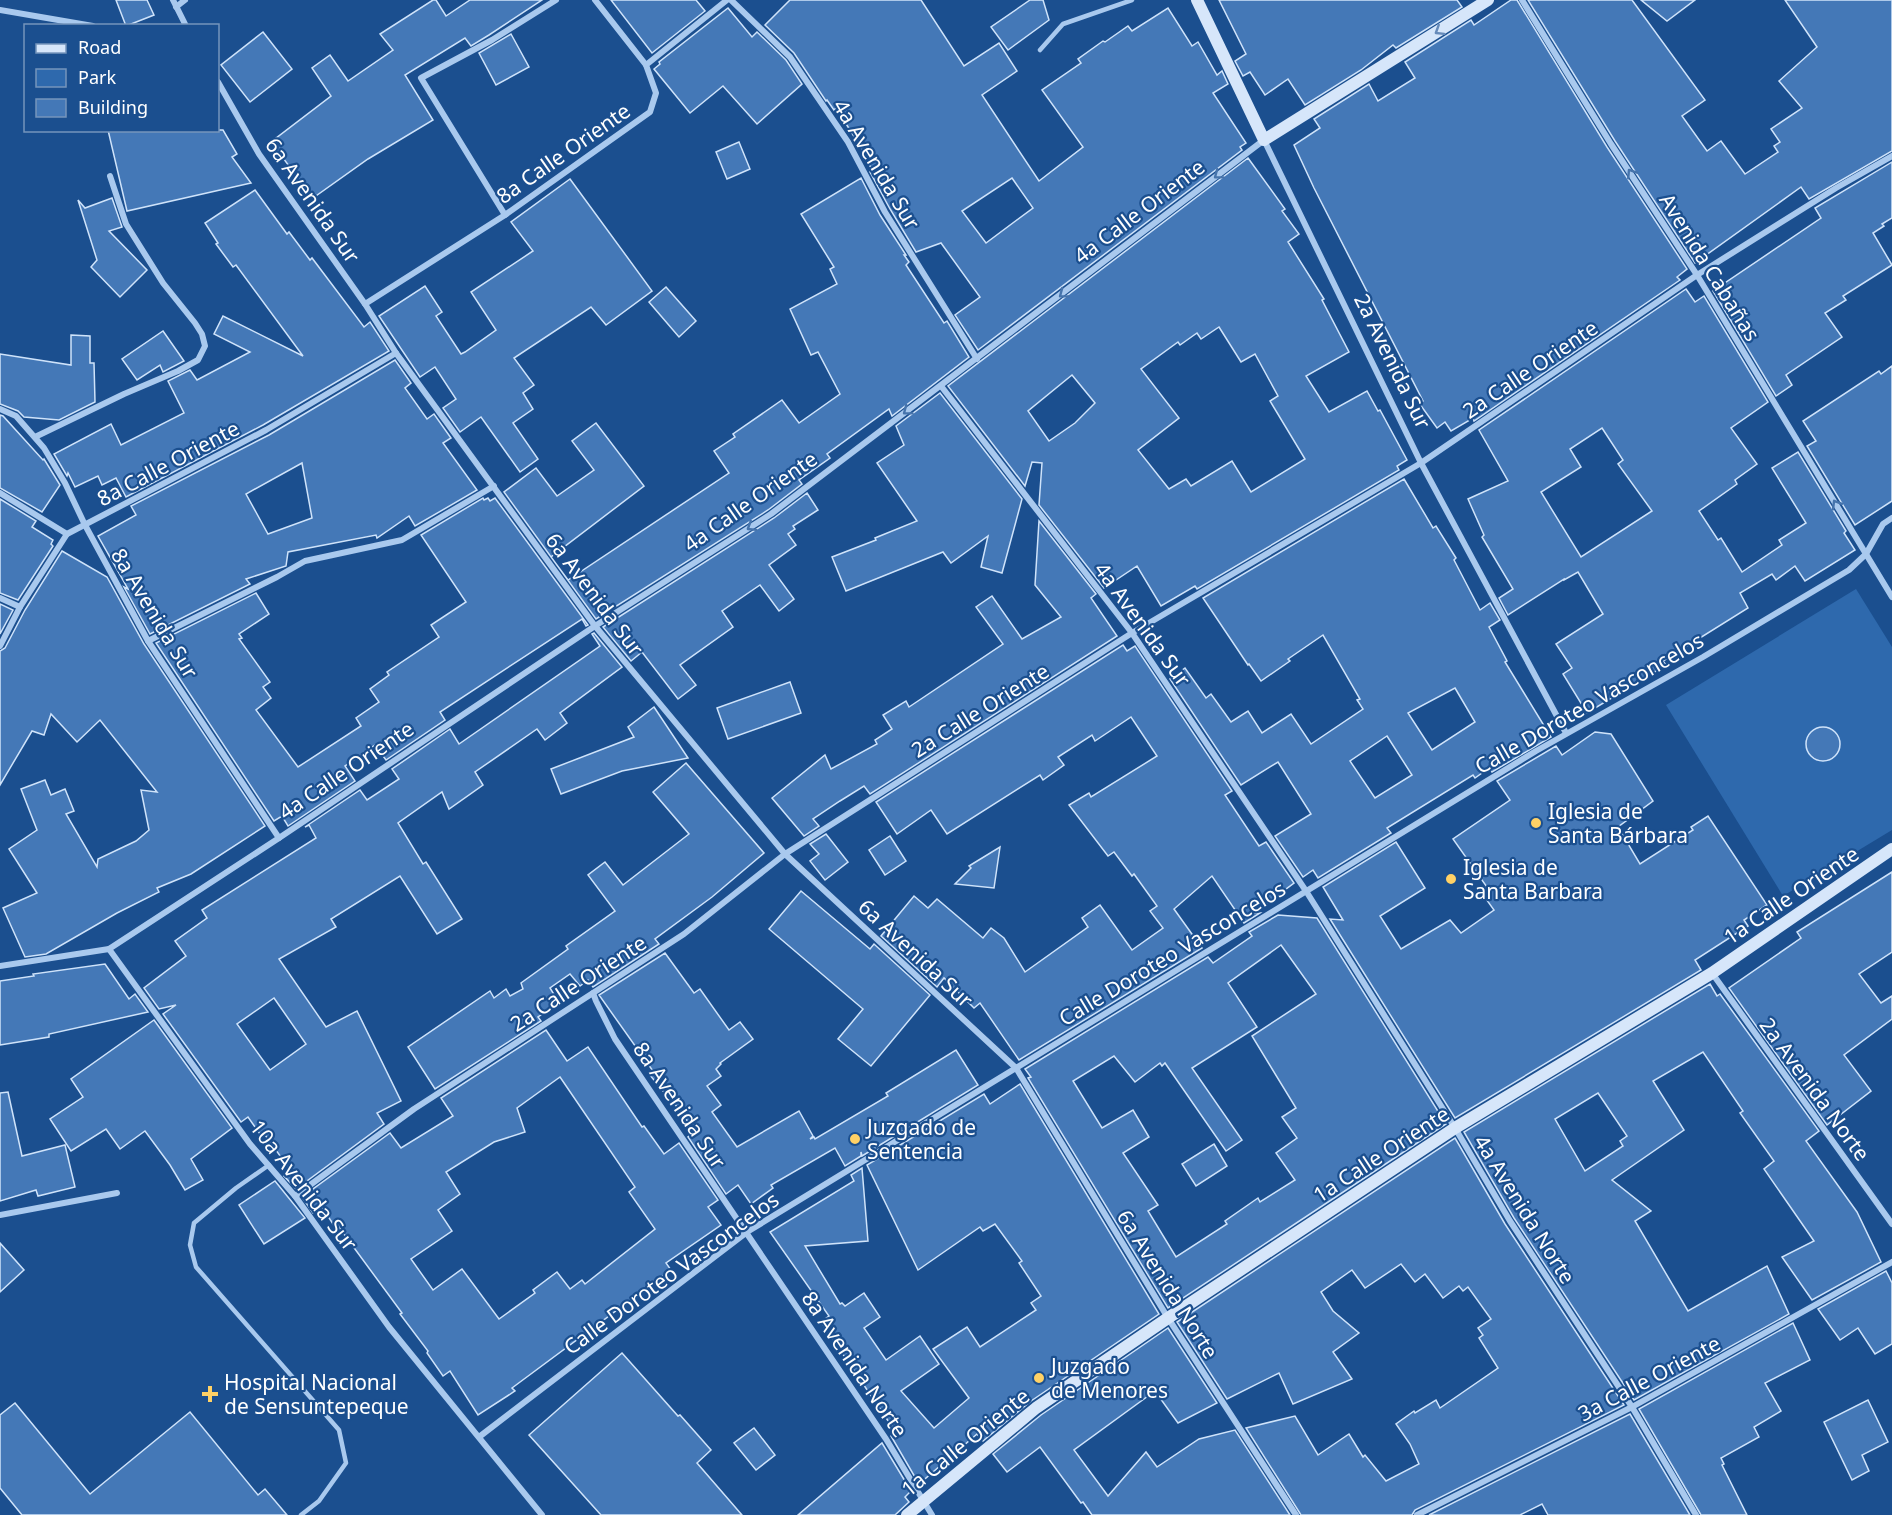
<svg xmlns="http://www.w3.org/2000/svg" width="1892" height="1515" font-family="'Noto Sans',sans-serif">
	<style>
		.green { fill: #2e69ad }
		.building { fill: #4478b7; stroke: #cfe3fa; stroke-width: 1.5; fill-rule: evenodd }
		.lines { fill: none; stroke-linecap: round; stroke-linejoin: round }
		.lane { stroke: #a9c9ee; stroke-width: 4.5 }
		.street { stroke: #a9c9ee; stroke-width: 6 }
		.secondary { stroke: #d6e6fa; stroke-width: 12 }
		.oneway { stroke: #668bba }
		.oneway2 { stroke: #4674ac }
		.poi-dot { fill: #ffd166; stroke: #1b4f8f; stroke-width: 2 }
		.labels { text-anchor: middle; dominant-baseline: central; stroke-width: 4.5; stroke-linejoin: round; paint-order: stroke }
		.street-label { font-size: 21px; fill: #fff; stroke: #1b4f8f }
		.poi-label { font-size: 21px; fill: #fff; stroke: #1b4f8f; text-anchor: start }
	</style>
	<rect width="100%" height="100%" fill="#1b4f8f"/>
	<!-- green -->
	<polygon class="green" points="1856,589 1892,647 1892,830 1783,896 1666,705"/>
	<!-- building -->
	<g class="building">
		<polygon points="116,0 147,0 154,15 126,26"/>
		<polygon points="433,0 436,0 446,16 470,0 542,0 489,35 471,46 465,38 405,75 433,120 368,159 313,198 271,142 331,96 312,68 330,55 348,81 393,50 380,34"/>
		<polygon points="611,0 696,0 705,11 652,53"/>
		<path d="M790,0H921L964,66L999,43L1017,71L982,95L1039,181L1083,147L1042,90L1081,63L1078,59L1103,41L1105,42L1128,26L1132,31L1168,8L1192,46L1198,42L1217,75L1222,71L1228,84L1213,93L1246,143L1240,147L1242,150L978,350L955,315L980,297L941,243L916,252L890,209L870,172L873,171L867,161L869,160L836,108L834,110L827,100L826,101L794,53L765,25ZM1012,178L1033,208L986,243L962,211Z"/>
		<polygon points="1030,0 1043,0 1049,20 1008,50 991,27"/>
		<polygon points="1219,0 1457,0 1462,7 1396,48 1393,45 1361,70 1305,105 1288,79 1265,95 1250,72 1243,76 1235,61 1246,54"/>
		<polygon points="1511,0 1517,0 1607,147 1687,269 1677,277 1680,280 1474,421 1473,418 1451,431 1445,422 1437,428 1419,403 1423,401 1314,188 1294,145 1320,128 1314,119 1369,84 1378,101 1415,78 1405,62 1471,20 1474,25"/>
		<polygon points="1528,0 1632,0 1705,100 1682,116 1707,151 1721,141 1745,174 1778,152 1774,146 1780,142 1771,129 1802,108 1779,81 1817,47 1785,0 1892,0 1892,151 1809,199 1801,187 1695,263 1615,141"/>
		<polygon points="1641,0 1695,0 1667,21"/>
		<polygon points="728,8 752,37 757,32 786,60 802,84 757,124 723,86 690,113 654,69 660,64 659,62"/>
		<polygon points="263,32 292,69 250,102 221,65"/>
		<polygon points="511,34 529,67 496,85 479,53"/>
		<polygon points="108,130 223,130 237,154 232,157 251,183 127,211"/>
		<polygon points="739,142 750,169 727,179 716,152"/>
		<path d="M1248,158L1285,209L1282,211L1299,234L1288,242L1324,299L1322,300L1349,352L1306,376L1329,412L1367,391L1378,411L1380,410L1407,460L1397,466L1399,470L1197,589L1195,586L1161,606L1137,566L1104,588L1039,505L1042,463L1032,462L1025,486L948,386ZM1219,327L1241,362L1255,354L1278,396L1270,401L1305,459L1251,492L1232,461L1191,486L1186,479L1169,489L1138,450L1179,418L1141,369L1178,342L1180,345L1197,333L1201,339ZM1072,375L1095,403L1075,423L1049,441L1028,411Z"/>
		<polygon points="1892,162 1892,218 1882,224 1884,226 1873,233 1892,265 1843,296 1846,300 1825,313 1842,337 1786,375 1792,385 1776,396 1713,291 1821,218 1815,208"/>
		<polygon points="861,178 880,215 906,255 904,255 909,262 906,265 944,323 947,321 969,357 892,416 889,409 827,454 830,458 799,480 802,484 768,510 596,619 504,492 536,468 557,496 594,470 572,441 596,423 644,486 551,557 568,580 729,473 714,451 735,437 733,434 782,400 799,423 840,394 818,352 811,355 790,309 837,284 830,269 834,267 801,214"/>
		<polygon points="570,179 652,291 606,325 591,307 514,358 534,385 523,393 533,409 513,423 538,459 520,472 481,417 460,432 443,408 456,399 435,367 420,377 379,316 425,286 442,312 436,316 461,354 465,352 496,330 471,292 533,251 511,222"/>
		<polygon points="255,190 287,234 289,232 310,260 312,258 364,327 370,322 389,351 263,425 126,497 116,478 102,485 98,476 75,487 68,473 67,476 54,454 111,424 121,445 184,413 168,381 190,370 197,380 250,352 214,334 223,316 303,356 236,265 233,267 216,244 218,243 205,223"/>
		<polygon points="112,198 122,227 109,231 147,270 120,297 91,267 97,260 78,200 85,208"/>
		<polygon points="666,287 696,321 679,337 649,302"/>
		<path d="M1686,289L1695,302L1704,296L1768,402L1731,428L1757,464L1735,480L1737,484L1699,511L1718,540L1721,538L1742,572L1782,545L1779,540L1806,523L1772,468L1798,452L1846,531L1844,533L1855,550L1805,581L1795,566L1776,580L1772,574L1740,593L1748,608L1663,661L1666,665L1587,713L1563,674L1572,668L1556,644L1603,614L1578,572L1564,580V579L1508,615L1499,598L1513,589L1482,537L1484,535L1468,499L1508,481L1479,430ZM1602,428L1623,460L1618,464L1652,511L1581,557L1541,492L1581,467L1570,449Z"/>
		<polygon points="163,331 184,361 163,372 160,365 137,380 122,359"/>
		<polygon points="71,335 90,336 90,363 94,363 95,402 59,420 24,417 18,411 0,404 0,354 71,365"/>
		<path d="M395,360L411,383L405,388L427,419L434,414L451,438L443,443L477,490L415,526L409,516L377,538L376,535L288,552L286,566L246,579L250,584L150,634L124,587L128,589L98,536L136,515L131,506L269,435ZM302,463L312,518L268,534L246,494Z"/>
		<polygon points="1892,366 1892,501 1855,525 1807,446 1816,441 1803,421 1879,371 1881,374"/>
		<polygon points="940,393 1022,499 1002,573 981,567 988,536 951,563 943,552 846,591 832,557 876,540 875,538 917,521 877,463 904,445 896,426"/>
		<polygon points="0,415 3,416 43,460 44,459 60,485 42,512 0,488"/>
		<path d="M1404,479L1433,528L1436,526L1456,558L1454,560L1480,610L1490,603L1500,620L1489,627L1507,661L1505,662L1551,737L1492,772L1489,768L1475,778L1473,775L1387,828L1391,833L1318,878L1313,870L1303,877L1275,836L1311,814L1278,762L1241,785L1170,679L1185,668L1206,698L1211,694L1231,722L1248,711L1262,733L1291,714L1311,744L1363,709L1357,700L1360,699L1323,635L1288,659L1290,661L1261,681L1249,664L1248,665L1203,598ZM1455,688L1475,722L1432,750L1408,713ZM1387,736L1412,775L1375,798L1350,761Z"/>
		<polygon points="807,493 818,510 793,526 795,529 788,534 796,545 769,565 794,599 779,611 760,585 722,611 733,627 680,665 696,685 678,699 642,652 631,661 603,627 774,518"/>
		<polygon points="483,498 484,500 488,498 490,501 495,498 588,625 586,626 582,619 440,712 445,720 386,760 375,745 345,766 355,781 288,826 282,816 274,821 156,643 256,593 269,614 239,634 242,638 239,639 270,682 263,687 271,698 256,710 298,767 361,726 356,718 379,702 370,689 389,675 387,672 439,637 431,625 466,602 421,535"/>
		<polygon points="0,499 36,521 32,527 53,540 51,544 53,546 18,600 0,593"/>
		<polygon points="1039,521 1096,594 1091,598 1117,636 870,794 864,786 840,801 813,819 819,826 804,836 772,798 825,755 831,769 877,744 875,740 892,729 883,715 906,701 909,707 1003,644 976,607 992,596 1022,639 1061,617 1035,585"/>
		<polygon points="62,551 107,577 144,644 265,826 191,874 157,888 159,892 117,913 46,954 25,957 3,908 37,893 9,849 37,830 21,789 45,780 51,795 65,789 74,811 66,814 97,867 98,859 136,841 149,830 141,790 157,792 100,720 77,742 51,714 44,735 32,731 0,785 0,651 5,648 25,610"/>
		<polygon points="0,604 13,610 0,634"/>
		<path d="M594,633L622,667L560,713L567,723L545,740L537,729L475,772L483,785L449,809L442,792L398,823L423,864L426,862L462,919L437,934L400,876L331,919L336,927L279,959L326,1027L357,1011L401,1101L377,1113L384,1124L296,1189L284,1176L291,1171L263,1132L260,1134L248,1117L241,1122L163,1014L176,1005L159,1009L144,988L186,956L175,941L207,918L202,910L316,838L309,825L305,827L360,790L367,800L399,779L392,769L450,729L459,744L600,646L592,634ZM274,998L306,1044L270,1070L237,1024Z"/>
		<polygon points="1123,645 1127,651 1135,646 1232,791 1225,795 1259,846 1266,842 1294,883 1254,913 1260,913 1244,923 1212,876 1174,909 1202,948 1019,1060 980,1003 974,1008 944,978 937,987 881,936 914,896 928,908 937,899 983,938 991,928 1004,938 1025,972 1088,927 1082,918 1100,905 1132,950 1163,928 1150,911 1157,906 1134,874 1132,876 1114,852 1108,856 1069,805 1089,793 1091,797 1157,756 1131,717 1095,741 1092,735 1058,757 1064,765 1043,780 1040,775 947,834 931,810 897,834 876,802"/>
		<polygon points="790,682 801,713 728,739 717,708"/>
		<polygon points="654,707 688,758 622,771 561,794 551,769 634,737 628,727"/>
		<circle cx="1823" cy="744" r="17"/>
		<polygon points="1595,732 1611,734 1653,801 1618,827 1640,864 1693,830 1691,827 1708,816 1767,905 1744,920 1748,926 1695,960 1701,970 1455,1118 1330,919 1343,920 1323,887 1396,842 1425,888 1380,916 1401,949 1450,920 1461,933 1494,910 1481,892 1487,887 1453,839 1510,800 1497,781 1556,746 1562,755"/>
		<polygon points="686,763 764,853 712,897 655,939 659,944 593,987 588,980 580,986 570,974 550,988 558,1001 552,1006 553,1007 538,1017 541,1021 435,1089 408,1047 490,991 494,998 506,989 510,996 523,989 521,983 568,949 566,946 615,911 588,875 605,862 623,885 689,834 653,792"/>
		<polygon points="826,834 848,862 825,880 810,861 819,854 810,844"/>
		<polygon points="890,836 906,861 885,875 869,850"/>
		<polygon points="1000,847 994,888 955,884 971,868 969,866"/>
		<polygon points="1892,872 1892,952 1859,974 1881,1003 1892,996 1892,1019 1844,1055 1871,1091 1827,1125 1729,988 1801,938 1797,932"/>
		<polygon points="801,891 870,949 874,944 930,995 871,1066 838,1039 863,1009 769,929"/>
		<path d="M1278,915L1317,918L1446,1124L1168,1308L1028,1078L1031,1077L1025,1069L1208,957L1213,963L1252,936L1249,932ZM1281,945L1316,994L1252,1036L1296,1108L1282,1117L1297,1138L1276,1153L1295,1180L1260,1202L1258,1198L1225,1221L1227,1224L1176,1257L1148,1211L1158,1205L1123,1153L1149,1137L1133,1110L1102,1128L1073,1081L1114,1056L1135,1082L1160,1063L1162,1066L1165,1063L1226,1151L1242,1140L1192,1068L1257,1027L1228,983Z"/>
		<polygon points="665,953 694,993 700,989 729,1030 740,1022 753,1039 720,1063 721,1064 716,1069 721,1076 707,1086 721,1105 712,1112 737,1147 799,1111 813,1136 810,1139 814,1137 815,1139 888,1096 886,1093 956,1050 978,1085 862,1156 861,1152 861,1156 845,1166 835,1148 771,1185 773,1188 751,1204 738,1185 726,1194 688,1137 695,1131 668,1095 667,1096 649,1074 653,1071 599,995"/>
		<polygon points="105,964 129,999 135,994 148,1012 49,1034 49,1037 0,1045 0,981 34,976 33,974"/>
		<path d="M1710,984L1717,996L1720,994L1819,1131L1806,1141L1857,1212L1881,1262L1812,1300L1782,1257L1814,1241L1764,1169L1774,1161L1740,1113L1743,1111L1703,1052L1653,1081L1684,1130L1612,1180L1651,1211L1635,1221L1688,1311L1767,1266L1789,1314L1634,1400L1514,1218L1464,1132ZM1598,1093L1627,1136L1620,1141L1623,1146L1585,1171L1555,1119Z"/>
		<polygon points="154,1020 232,1128 191,1159 203,1180 185,1190 170,1165 145,1131 120,1149 106,1129 71,1151 50,1119 83,1097 71,1079"/>
		<path d="M546,1030L567,1061L588,1047L642,1127L644,1126L664,1154L679,1143L718,1200L708,1207L721,1225L666,1263L671,1270L512,1388L515,1391L478,1415L450,1371L443,1376L427,1353L428,1351L400,1314L402,1313L338,1226L335,1227L322,1207L313,1213L302,1197L390,1133L401,1148L453,1116L441,1098ZM560,1077L635,1187L629,1192L655,1229L585,1284L582,1280L570,1289L557,1272L533,1290L535,1293L499,1319L462,1269L433,1290L411,1259L452,1231L438,1210L460,1194L446,1172L494,1142L525,1132L517,1108Z"/>
		<polygon points="1020,1084 1159,1314 1031,1401 983,1441 977,1434 919,1484 891,1436 895,1431 821,1322 829,1316 770,1232 854,1181 851,1175 862,1168 868,1241 805,1246 840,1304 842,1303 845,1306 864,1293 880,1317 864,1328 886,1360 920,1336 939,1364 901,1391 934,1428 969,1398 933,1349 967,1327 980,1347 1036,1310 1031,1303 1041,1296 1019,1263 1022,1261 995,1224 983,1231 980,1227 918,1270 867,1165 984,1094 990,1104"/>
		<polygon points="8,1092 22,1156 65,1145 75,1187 38,1196 36,1190 0,1201 0,1093"/>
		<polygon points="1455,1138 1505,1224 1624,1405 1415,1510 1412,1515 1301,1515 1246,1428 1295,1416 1318,1455 1349,1434 1363,1457 1365,1455 1386,1481 1419,1464 1410,1444 1396,1424 1414,1411 1415,1413 1436,1400 1440,1408 1498,1368 1479,1338 1483,1335 1478,1328 1491,1319 1468,1287 1463,1291 1459,1286 1443,1298 1425,1274 1415,1282 1401,1264 1365,1288 1352,1270 1321,1292 1333,1311 1359,1333 1333,1352 1352,1379 1293,1404 1279,1373 1227,1399 1177,1322"/>
		<polygon points="1214,1144 1227,1166 1196,1186 1182,1164"/>
		<polygon points="275,1181 305,1218 264,1244 239,1205"/>
		<polygon points="0,1243 24,1270 0,1292"/>
		<polygon points="1886,1271 1892,1283 1892,1344 1875,1354 1858,1328 1840,1340 1818,1309"/>
		<polygon points="1793,1323 1810,1360 1765,1383 1781,1411 1754,1427 1759,1437 1721,1458 1724,1464 1722,1465 1747,1515 1701,1515 1639,1409"/>
		<polygon points="1168,1328 1217,1403 1178,1423 1155,1391 1074,1450 1108,1496 1146,1452 1157,1467 1199,1439 1235,1430 1290,1515 1092,1515 1083,1502 1081,1503 1040,1447 1007,1472 993,1454 1041,1415"/>
		<polygon points="622,1353 678,1416 680,1415 711,1450 697,1463 742,1515 601,1515 529,1435"/>
		<polygon points="1868,1400 1888,1442 1862,1455 1869,1471 1852,1480 1824,1422"/>
		<polygon points="15,1403 90,1494 190,1412 258,1495 265,1489 287,1515 22,1515 0,1488 0,1415"/>
		<polygon points="1630,1414 1690,1515 1548,1515 1542,1504 1520,1515 1429,1515"/>
		<polygon points="754,1428 775,1455 756,1470 734,1443"/>
		<polygon points="882,1443 911,1491 905,1497 909,1502 895,1515 798,1515"/>
	</g>
	<g class="lines">
		<!-- lane -->
		<g class="lane">
			<polyline points="1040,50 1063,24 1132,0"/>
			<polyline points="269,1165 236,1188 194,1223 190,1245 196,1267 339,1430 346,1463 319,1501 301,1515"/>
		</g>
		<!-- street -->
		<g class="street">
			<polyline points="173,0 186,26"/>
			<polyline points="595,0 646,65"/>
			<polyline points="731,0 790,57 848,142 885,212 977,359"/>
			<polyline points="1522,0 1611,144 1697,275 1892,597"/>
			<polyline points="176,7 185,0"/>
			<polyline points="0,10 93,26"/>
			<polyline points="218,82 259,154 365,304 396,353 595,626 785,854 1016,1068 1168,1318 1296,1515"/>
			<polyline points="505,215 421,78 492,40 556,0"/>
			<polyline points="365,304 505,215 650,112 656,93 646,65 727,0"/>
			<polyline points="941,386 1132,633 1306,891 1455,1128 1510,1221 1632,1407 1696,1515"/>
			<polyline points="0,409 16,416 44,448 65,483 85,525 148,641 279,838"/>
			<polyline points="35,437 124,394 178,371 198,360 205,346 202,334 195,323 163,283 126,224 110,176"/>
			<polyline points="0,493 67,534"/>
			<polyline points="0,598 20,607"/>
			<polyline points="148,641 277,577 305,561 402,540 494,486"/>
			<polyline points="0,646 20,607 67,534 266,430 396,353"/>
			<polyline points="109,949 250,1144 295,1196 389,1327 542,1515"/>
			<polyline points="0,966 109,949 279,838 595,626 771,514 1264,140 1421,463 1566,733"/>
			<polyline points="1712,973 1892,1224"/>
			<polyline points="593,993 596,1001 615,1039 886,1439 932,1515"/>
			<polyline points="295,1196 414,1109 684,934 785,854 1132,633 1421,463 1697,275 1836,188 1892,156"/>
			<polyline points="0,1215 117,1193"/>
			<polyline points="479,1437 747,1232 1536,751 1703,657 1849,570 1866,554 1883,524 1892,518"/>
			<polyline points="1417,1515 1632,1407 1892,1262"/>
		</g>
		<!-- secondary -->
		<g class="secondary">
			<polyline points="1197,0 1264,140 1488,0"/>
			<polyline points="907,1515 1036,1408 1168,1318 1455,1128 1712,973 1892,849"/>
		</g>
	</g>
	<!-- one-way arrows -->
	<defs><path id="oneway-chevron" d="M-2-3.5L2.5 0L-2 3.5" fill="none" stroke-width="1.6" stroke-linecap="round" stroke-linejoin="round" transform="scale(1.5)"/></defs>
	<use class="oneway" href="#oneway-chevron" transform="translate(1439 31) rotate(148)"/>
	<g class="oneway2">
		<use href="#oneway-chevron" transform="translate(1631 173) rotate(-123)"/>
		<use href="#oneway-chevron" transform="translate(1218 175) rotate(143)"/>
		<use href="#oneway-chevron" transform="translate(1063 294) rotate(143)"/>
		<use href="#oneway-chevron" transform="translate(907 411) rotate(143)"/>
		<use href="#oneway-chevron" transform="translate(1836 504) rotate(-121)"/>
		<use href="#oneway-chevron" transform="translate(751 527) rotate(148)"/>
	</g>
	<!-- markers -->
	<g class="poi-dot">
		<circle cx="1536" cy="823" r="6"/>
		<circle cx="1451" cy="879" r="6"/>
		<circle cx="855" cy="1139" r="6"/>
		<circle cx="1039" cy="1378" r="6"/>
		<path d="M207 1385h6v6h6v6h-6v6h-6v-6h-6v-6h6z"/>
	</g>
	<g class="labels">
		<!-- street labels -->
		<g class="street-label">
			<text transform="translate(563 153) rotate(-35)">8a Calle Oriente</text>
			<text transform="translate(877 164) rotate(59)">4a Avenida Sur</text>
			<text transform="translate(313 200) rotate(55)">6a Avenida Sur</text>
			<text transform="translate(1139 211) rotate(-37)">4a Calle Oriente</text>
			<text transform="translate(1710 267) rotate(58)">Avenida Cabañas</text>
			<text transform="translate(1393 361) rotate(64)">2a Avenida Sur</text>
			<text transform="translate(1530 369) rotate(-34)">2a Calle Oriente</text>
			<text transform="translate(168 463) rotate(-28)">8a Calle Oriente</text>
			<text transform="translate(750 501) rotate(-35)">4a Calle Oriente</text>
			<text transform="translate(595 594) rotate(53)">6a Avenida Sur</text>
			<text transform="translate(155 613) rotate(59)">8a Avenida Sur</text>
			<text transform="translate(1143 624) rotate(54)">4a Avenida Sur</text>
			<text transform="translate(1589 703) rotate(-30)">Calle Doroteo Vasconcelos</text>
			<text transform="translate(980 710) rotate(-32)">2a Calle Oriente</text>
			<text transform="translate(346 770) rotate(-34)">4a Calle Oriente</text>
			<text transform="translate(1791 895) rotate(-34)">1a Calle Oriente</text>
			<text transform="translate(916 953) rotate(43)">6a Avenida Sur</text>
			<text transform="translate(1172 953) rotate(-31)">Calle Doroteo Vasconcelos</text>
			<text transform="translate(578 983) rotate(-33)">2a Calle Oriente</text>
			<text transform="translate(1815 1089) rotate(54)">2a Avenida Norte</text>
			<text transform="translate(680 1105) rotate(56)">8a Avenida Sur</text>
			<text transform="translate(1381 1154) rotate(-33)">1a Calle Oriente</text>
			<text transform="translate(304 1185) rotate(52)">10a Avenida Sur</text>
			<text transform="translate(1525 1209) rotate(58)">4a Avenida Norte</text>
			<text transform="translate(671 1273) rotate(-36)">Calle Doroteo Vasconcelos</text>
			<text transform="translate(1168 1284) rotate(58)">6a Avenida Norte</text>
			<text transform="translate(855 1364) rotate(56)">8a Avenida Norte</text>
			<text transform="translate(1649 1378) rotate(-28)">3a Calle Oriente</text>
			<text transform="translate(965 1442) rotate(-39)">1a Calle Oriente</text>
		</g>
		<!-- poi labels -->
		<g class="poi-label">
			<text x="1548" y="811">Iglesia de<tspan x="1548" dy="24">Santa Bárbara</tspan></text>
			<text x="1463" y="867">Iglesia de<tspan x="1463" dy="24">Santa Barbara</tspan></text>
			<text x="867" y="1127">Juzgado de<tspan x="867" dy="24">Sentencia</tspan></text>
			<text x="1051" y="1366">Juzgado<tspan x="1051" dy="24">de Menores</tspan></text>
			<text x="224" y="1382">Hospital Nacional<tspan x="224" dy="24">de Sensuntepeque</tspan></text>
		</g>
	</g>
	<!-- legend -->
	<rect x="24" y="24" width="195" height="108" fill="#1b4f8f" stroke="#7695bc" stroke-width="1.5"/>
	<rect x="36" y="44" width="30" height="9" fill="#d6e6fa" stroke="#7695bc" stroke-width="1.5"/>
	<text x="78" y="54" font-size="18" fill="#ffffff">Road</text>
	<rect x="36" y="69" width="30" height="18" fill="#2e69ad" stroke="#7695bc" stroke-width="1.5"/>
	<text x="78" y="84" font-size="18" fill="#ffffff">Park</text>
	<rect x="36" y="99" width="30" height="18" fill="#4478b7" stroke="#7695bc" stroke-width="1.5"/>
	<text x="78" y="114" font-size="18" fill="#ffffff">Building</text>
</svg>
